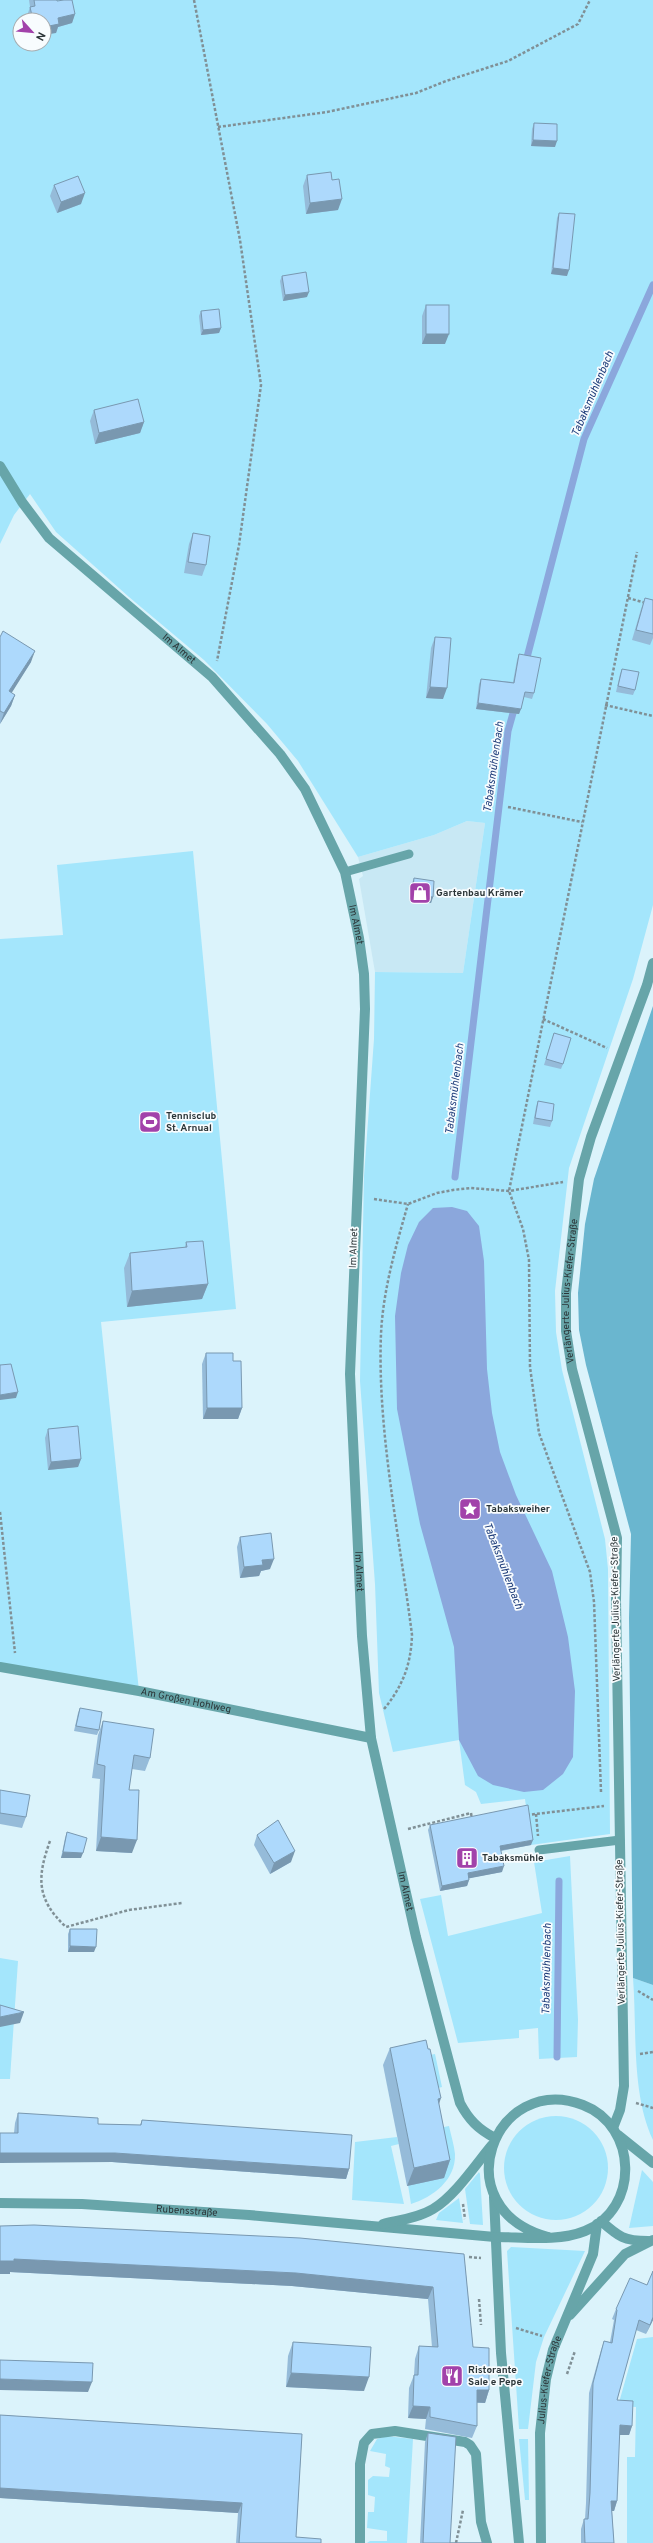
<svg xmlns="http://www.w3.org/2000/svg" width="653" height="2543" font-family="Overpass,sans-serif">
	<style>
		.built { fill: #c8e8f4 }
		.green { fill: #a4e6fc; fill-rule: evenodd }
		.forest { fill: #6ab6cf }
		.water { fill: #8ba7dc }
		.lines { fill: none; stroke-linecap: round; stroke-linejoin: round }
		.stream { stroke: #8ba7dc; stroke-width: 7 }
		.path { stroke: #809096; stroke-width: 2.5; stroke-dasharray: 3 2; stroke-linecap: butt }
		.service { stroke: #67a5a9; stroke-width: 9 }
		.minor { stroke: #67a5a9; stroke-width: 10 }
		.tertiary { stroke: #67a5a9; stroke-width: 10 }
		.wall { fill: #95bbd9 }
		.shaded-wall { fill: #7998b0 }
		.building { fill: #add9fc; stroke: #7998b0 }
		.labels { text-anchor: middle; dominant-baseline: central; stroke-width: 3.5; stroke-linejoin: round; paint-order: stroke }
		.street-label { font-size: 10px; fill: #2b3538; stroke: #f8fcfe }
		.poi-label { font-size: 10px; font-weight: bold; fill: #2b3538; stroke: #f8fcfe; text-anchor: start }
		.water-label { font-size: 11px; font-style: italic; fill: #1b3a79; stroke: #f8fcfe }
	</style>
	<rect width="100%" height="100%" fill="#dbf3fb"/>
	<!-- built -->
	<polygon class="built" points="467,821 485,823 463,973 375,972 359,879 363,876 358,857 434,835"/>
	<!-- green -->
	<g class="green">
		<path d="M0,0H653V905L633,979L569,1168L555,1291L556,1332L562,1370L605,1539L608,1569L610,1834L531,1845L525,1799L481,1804L476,1792L465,1785L459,1740L393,1752L379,1693L375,1584L360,1381L364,1176L374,1039L375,972L463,973L485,823L467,821L434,835L358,857L298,761L267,724L204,660L129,597L56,532L30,494L14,515L0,544ZM20,20H44V44H20Z"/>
		<polygon points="193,851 236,1309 101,1322 139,1691 0,1667 0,939 63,935 57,865"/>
		<polygon points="570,1856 578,2020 577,2057 539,2059 538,2028 519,2030 519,2038 458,2043 420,1899 441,1895 448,1936 542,1913 534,1862"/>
		<polygon points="0,1958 18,1961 10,2079 0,2079"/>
		<path d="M633,1978L653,1985V2140C631,2094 637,2029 633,1978Z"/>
		<polygon points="435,2054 442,2087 426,2091 420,2057"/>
		<circle cx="556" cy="2168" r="52"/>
		<path d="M449,2126C451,2135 454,2145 455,2154C456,2180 433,2197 411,2204L408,2185L444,2177L434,2129Z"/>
		<polygon points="397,2137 399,2144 391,2146 404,2204 352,2200 355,2142"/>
		<polygon points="642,2170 653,2182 653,2226 629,2228"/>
		<polygon points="479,2172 480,2174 483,2225 470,2224 465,2189"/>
		<polygon points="459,2198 463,2223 436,2220 439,2213"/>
		<polygon points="511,2247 585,2251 544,2337 536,2362 528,2429 519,2429 507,2251"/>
		<polygon points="653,2337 653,2543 627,2543 627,2457 635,2457 636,2407 618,2406 637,2339"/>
		<polygon points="386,2436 413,2439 407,2543 367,2543 370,2541 387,2541 387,2531 367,2528 368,2512 374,2512 375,2497 368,2495 368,2480 373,2476 389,2477 390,2468 385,2466 386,2454 370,2451 377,2439"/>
		<polygon points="519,2439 528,2439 529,2500 525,2500"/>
	</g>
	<!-- forest -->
	<polygon class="forest" points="653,1006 653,1985 633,1978 629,1618 631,1534 586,1365 579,1330 578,1293 585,1224 594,1179"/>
	<!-- water -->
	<polygon class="water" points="452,1207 467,1211 479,1226 484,1261 487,1369 492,1413 500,1452 516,1495 552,1571 568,1637 575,1691 573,1757 563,1774 543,1790 524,1792 493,1785 478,1776 459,1740 454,1647 420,1524 397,1409 395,1316 401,1273 408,1245 419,1222 433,1208"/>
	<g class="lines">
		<!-- stream -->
		<g class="stream">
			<polyline points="525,665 584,439 653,285"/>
			<polyline points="455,1177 508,731 515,706"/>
			<polyline points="557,2057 559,1881"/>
		</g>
		<!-- path -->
		<g class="path">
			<polyline points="194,0 240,240 261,385 239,545 217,661"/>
			<polyline points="218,127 327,112 416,93 446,81 508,61 578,24 590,0"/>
			<polyline points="628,598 653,605"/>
			<polyline points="605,705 653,716"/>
			<polyline points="508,807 582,822"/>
			<polyline points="543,1019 607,1048"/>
			<polyline points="374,1199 408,1204 437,1193 453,1190 471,1188 509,1191 563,1182"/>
			<polyline points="0,1512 15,1653"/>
			<path d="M384,1709C403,1686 411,1664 412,1635C400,1539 377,1430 381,1334C383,1290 396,1246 408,1204"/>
			<polyline points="601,1792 594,1602 590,1572 539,1433 530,1367 529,1260 523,1229 509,1191 637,552"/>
			<polyline points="536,1814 538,1836"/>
			<polyline points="527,1815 604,1806"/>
			<polyline points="408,1829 471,1813 472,1819"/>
			<path d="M50,1841C37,1877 36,1899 66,1927L129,1910L182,1903"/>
			<polyline points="638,1991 653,2000"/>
			<polyline points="640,2054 653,2052"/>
			<polyline points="636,2103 653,2108"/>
			<polyline points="463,2204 465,2219"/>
			<polyline points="469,2257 481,2258"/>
			<polyline points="479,2299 481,2325"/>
			<polyline points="516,2328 542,2336"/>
			<polyline points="567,2374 575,2351"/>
			<polyline points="456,2543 463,2510"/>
		</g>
		<!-- service -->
		<g class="service">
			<polyline points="345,872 409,854"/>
			<polyline points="539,1850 620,1840"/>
		</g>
		<!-- minor -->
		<g class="minor">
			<path id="s1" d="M0,466L22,502L49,538L212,677L280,754L305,789L345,872L359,938L364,974L365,1009L350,1374L362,1636L371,1738L416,1937L460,2103C469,2120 478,2129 495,2138"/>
			<path id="s2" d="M0,1667L139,1691L371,1738"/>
			<path id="s3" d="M613,2128L620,2110L624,2086L616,1600L617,1538L572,1369L566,1331V1293L579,1179L591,1137L647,985L653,963"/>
			<path id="s4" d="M0,2203L82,2204L249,2215L495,2237"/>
			<path d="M383,2224C399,2220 418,2218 433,2209C455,2196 476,2164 492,2145"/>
			<polyline points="360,2543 360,2464 364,2443 372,2434 395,2431 465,2442 470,2445 476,2454 481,2522 487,2543"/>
		</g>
		<!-- tertiary -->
		<g class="tertiary">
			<polyline points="618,2135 653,2163"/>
			<polyline points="494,2197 501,2353 519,2543"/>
			<path d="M601,2221C619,2237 624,2241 648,2241"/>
			<path d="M495,2237C523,2237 558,2242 585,2231C640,2209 638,2126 583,2105C494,2071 442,2208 548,2237"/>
			<polyline points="570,2315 625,2254 653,2240"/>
			<path id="s5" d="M541,2543L540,2433L546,2379L553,2350L593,2254L597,2224"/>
		</g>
	</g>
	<!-- wall -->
	<g class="wall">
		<polygon points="29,0 57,0 57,1 75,14 72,23 58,27 56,33 44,20 28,20 27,16 30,7"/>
		<polygon points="534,123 555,147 531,146 532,129"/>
		<polygon points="307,175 332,180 338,210 306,214 303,186"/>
		<polygon points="54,185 81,204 57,213 50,196"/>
		<polygon points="559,213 567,276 551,274 557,218"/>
		<polygon points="282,276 307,297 283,301 280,281"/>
		<polygon points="426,305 445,344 422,344 422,316"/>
		<polygon points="201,311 221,328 219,333 201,335 199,316"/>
		<polygon points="94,410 144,422 140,433 95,444 90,421"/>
		<polygon points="193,533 206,565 202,576 184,573 189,544"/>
		<polygon points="645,598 653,600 653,638 650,645 632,640 641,609"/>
		<polygon points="0,637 31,662 11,693 15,695 11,706 0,724"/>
		<polygon points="435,637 443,699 426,698 431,648"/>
		<polygon points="519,654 534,693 532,699 524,697 519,714 476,709 479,684 481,679 513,682 517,660"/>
		<polygon points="622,669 635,690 633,695 616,692 620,674"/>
		<polygon points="414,878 433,897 431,903 410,900 412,883"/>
		<polygon points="554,1033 563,1064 561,1069 544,1065"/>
		<polygon points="538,1101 552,1121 550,1127 533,1124 536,1107"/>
		<polygon points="186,1242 208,1284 202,1299 127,1307 124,1268 130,1253 185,1247"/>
		<polygon points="206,1353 233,1361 242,1408 238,1419 203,1419 202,1364"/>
		<polygon points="48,1429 81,1459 78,1467 48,1470 45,1438"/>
		<polygon points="240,1537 270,1569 261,1571 259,1576 240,1578 237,1547"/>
		<polygon points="80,1708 99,1730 97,1735 74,1731 78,1713"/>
		<polygon points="103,1721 150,1758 145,1771 132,1769 129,1790 132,1853 96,1851 100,1779 92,1778 98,1735"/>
		<polygon points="0,1790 26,1817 22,1828 0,1824"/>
		<polygon points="430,1825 531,1845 501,1851 502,1872 469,1878 469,1880 467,1886 440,1891 428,1830"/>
		<polygon points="67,1832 81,1858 61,1858 65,1838"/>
		<polygon points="257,1835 291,1862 270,1874 254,1845"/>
		<polygon points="70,1929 94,1952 68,1952 68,1934"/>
		<polygon points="390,2048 428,2049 450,2160 444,2178 407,2186 383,2065"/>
		<polygon points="18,2113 98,2124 140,2125 142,2120 349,2169 346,2179 112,2162 14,2133 15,2123"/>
		<polygon points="0,2226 464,2254 473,2347 489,2390 485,2403 477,2403 477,2426 472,2438 425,2429 426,2419 408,2418 409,2388 414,2375 415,2359 419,2346 432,2347 428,2299 292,2286 10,2272 10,2274"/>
		<polygon points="616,2309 653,2320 646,2334 636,2330 617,2400 632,2426 629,2435 619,2435 617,2501 614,2511 612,2511 614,2543 581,2543 581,2529 584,2519 585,2519 586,2503 589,2393 601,2350 604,2341 610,2342 614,2320 612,2319"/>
		<polygon points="293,2342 364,2391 286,2387 288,2356"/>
		<polygon points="0,2415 302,2434 296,2537 321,2543 236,2543 238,2513 0,2498"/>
		<polygon points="428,2433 450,2543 484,2543 420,2543 425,2442"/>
	</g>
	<!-- shaded-wall -->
	<g class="shaded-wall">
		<polygon points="75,14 72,23 58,27 56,33 44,35 44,27 58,18"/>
		<polygon points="533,140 557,141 555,147 531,146"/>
		<polygon points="85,193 81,204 57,213 61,202"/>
		<polygon points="342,199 338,210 306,214 310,203"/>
		<polygon points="553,268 569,270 567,276 551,274"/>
		<polygon points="309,292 307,297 283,301 285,295"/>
		<polygon points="221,328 219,333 201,335 203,330"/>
		<polygon points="426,334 449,334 445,344 422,344"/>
		<polygon points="144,422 140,433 95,444 99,433"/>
		<polygon points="35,651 31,662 6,702 9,691"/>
		<polygon points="430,687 447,688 443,699 426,698"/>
		<polygon points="15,695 11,706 0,724 4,713"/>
		<polygon points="478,703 521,709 519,714 476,709"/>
		<polygon points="412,895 433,897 431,903 410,900"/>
		<polygon points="208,1284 202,1299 127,1307 132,1291"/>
		<polygon points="18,1392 16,1398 0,1400 0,1395"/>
		<polygon points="207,1408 242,1408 238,1419 203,1419"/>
		<polygon points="81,1459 78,1467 48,1470 51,1462"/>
		<polygon points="274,1559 270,1569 261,1571 259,1576 240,1578 244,1567 262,1560"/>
		<polygon points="101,1837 137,1840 132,1853 96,1851"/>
		<polygon points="533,1840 531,1845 498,1851 500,1846"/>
		<polygon points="295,1851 291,1862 270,1874 274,1863"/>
		<polygon points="63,1852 83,1853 81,1858 61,1858"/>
		<polygon points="504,1866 502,1872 466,1879 468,1873"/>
		<polygon points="469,1880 467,1886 440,1891 442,1886"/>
		<polygon points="70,1946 96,1947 94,1952 68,1952"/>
		<polygon points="24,2012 20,2023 0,2027 0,2017"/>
		<polygon points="441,2098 435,2116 438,2099"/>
		<polygon points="0,2153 115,2153 349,2169 346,2179 112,2162 0,2163"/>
		<polygon points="450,2160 444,2178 407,2186 414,2168"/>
		<polygon points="14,2259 296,2273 433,2287 428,2299 292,2286 10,2272 10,2274 0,2274 0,2261"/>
		<polygon points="653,2317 653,2320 646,2334 650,2325"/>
		<polygon points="291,2373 369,2377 364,2391 286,2387"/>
		<polygon points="0,2379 92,2382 88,2392 0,2390"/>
		<polygon points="477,2390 489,2390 485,2403 473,2402"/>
		<polygon points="413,2406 430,2407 426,2419 408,2418"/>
		<polygon points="620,2425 632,2426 629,2435 616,2435"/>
		<polygon points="0,2488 242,2503 238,2513 0,2498"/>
		<polygon points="611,2501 617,2501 614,2511 608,2511"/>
	</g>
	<!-- building -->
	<g class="building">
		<polygon points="34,0 57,0 57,1 64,0 72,0 75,14 58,18 59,24 44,27 44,20 33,20 30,7 35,6"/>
		<polygon points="534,123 557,124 557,141 533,140"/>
		<polygon points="331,172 332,180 339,179 342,199 310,203 307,175"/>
		<polygon points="78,176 85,193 61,202 54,185"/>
		<polygon points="559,213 575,214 569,270 553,268"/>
		<polygon points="306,272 309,292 285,295 282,276"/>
		<rect x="426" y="305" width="23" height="29"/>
		<polygon points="219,309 221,328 203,330 201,311"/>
		<polygon points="138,399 144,422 99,433 94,410"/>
		<polygon points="193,533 210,536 206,565 188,562"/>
		<polygon points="645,598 653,600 653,634 636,630"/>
		<polygon points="3,631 35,651 9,691 15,695 4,713 0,711 0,637"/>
		<polygon points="435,637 451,638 447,688 430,687"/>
		<polygon points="519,654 541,658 534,693 525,692 521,709 478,703 481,679 514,683"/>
		<polygon points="622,669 639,672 635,690 618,686"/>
		<polygon points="414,878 434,881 433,897 412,895"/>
		<polygon points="554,1033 571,1038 563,1064 546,1059"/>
		<polygon points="538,1101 554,1104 552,1121 535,1118"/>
		<polygon points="203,1241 208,1284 132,1291 130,1253 187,1247 186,1242"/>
		<polygon points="206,1353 233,1353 233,1361 241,1361 242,1408 207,1408"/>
		<polygon points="11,1364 18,1392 0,1395 0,1365"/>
		<polygon points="78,1426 81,1459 51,1462 48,1429"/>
		<polygon points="271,1533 274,1559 262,1560 263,1565 244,1567 240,1537"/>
		<polygon points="80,1708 102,1712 99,1730 76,1726"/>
		<polygon points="103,1721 154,1729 150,1758 134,1755 129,1790 139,1790 137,1840 101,1837 105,1766 97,1764"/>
		<polygon points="0,1790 30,1795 26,1817 0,1813"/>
		<polygon points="528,1805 533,1840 500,1846 504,1866 468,1873 469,1880 442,1886 430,1825"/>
		<polygon points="278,1820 295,1851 274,1863 257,1835"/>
		<polygon points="67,1832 87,1838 83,1853 63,1852"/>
		<polygon points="70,1929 97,1929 96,1947 70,1946"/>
		<polygon points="0,2005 24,2012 0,2017"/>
		<polygon points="426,2040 428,2049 430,2049 441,2098 438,2099 450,2160 414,2168 390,2048"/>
		<polygon points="18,2113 98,2118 98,2124 141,2125 142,2120 352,2135 349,2169 115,2153 0,2153 0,2133 18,2133"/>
		<polygon points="34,2225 300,2238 464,2254 473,2347 489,2348 489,2390 477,2390 477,2426 430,2417 430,2407 413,2406 414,2375 418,2375 419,2346 438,2347 433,2287 296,2273 14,2259 14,2261 0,2261 0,2226"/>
		<polygon points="653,2271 653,2317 650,2325 639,2320 617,2400 633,2401 632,2426 620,2425 617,2501 611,2501 614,2543 585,2543 584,2519 588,2519 590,2493 593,2383 604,2341 612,2343 617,2310 616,2309 630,2278 647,2285"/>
		<polygon points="293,2342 371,2347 369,2377 291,2373"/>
		<polygon points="0,2360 93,2363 92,2382 0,2379"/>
		<polygon points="0,2415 302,2434 296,2537 321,2539 321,2543 239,2543 242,2503 0,2488"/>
		<polygon points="428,2433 456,2437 450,2543 484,2543 423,2543"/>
	</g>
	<!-- icons -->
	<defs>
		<g id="shop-square" transform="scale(1.15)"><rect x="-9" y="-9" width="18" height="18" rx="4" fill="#a242aa" stroke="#f8fcfe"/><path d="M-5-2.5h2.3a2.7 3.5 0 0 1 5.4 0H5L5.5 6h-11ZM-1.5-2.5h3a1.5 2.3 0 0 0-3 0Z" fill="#fff"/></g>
		<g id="stadium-square" transform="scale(1.15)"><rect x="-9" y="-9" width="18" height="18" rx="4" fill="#a242aa" stroke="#f8fcfe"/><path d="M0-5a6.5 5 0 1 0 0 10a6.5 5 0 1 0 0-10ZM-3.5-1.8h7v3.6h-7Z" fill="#fff"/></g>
		<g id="sight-square" transform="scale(1.15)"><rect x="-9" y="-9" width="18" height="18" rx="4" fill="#a242aa" stroke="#f8fcfe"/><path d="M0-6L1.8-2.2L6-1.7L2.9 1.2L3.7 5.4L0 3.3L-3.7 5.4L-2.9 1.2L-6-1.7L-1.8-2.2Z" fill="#fff"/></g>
		<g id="building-square" transform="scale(1.15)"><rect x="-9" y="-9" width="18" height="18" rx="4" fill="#a242aa" stroke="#f8fcfe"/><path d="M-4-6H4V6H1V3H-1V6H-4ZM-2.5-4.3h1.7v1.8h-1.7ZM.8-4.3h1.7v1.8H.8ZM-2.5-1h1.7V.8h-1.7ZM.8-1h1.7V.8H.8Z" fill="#fff"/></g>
		<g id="restaurant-square" transform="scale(1.15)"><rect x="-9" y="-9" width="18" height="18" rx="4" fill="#a242aa" stroke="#f8fcfe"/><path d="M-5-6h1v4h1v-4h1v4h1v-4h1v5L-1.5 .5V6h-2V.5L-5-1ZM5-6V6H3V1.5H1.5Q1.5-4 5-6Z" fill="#fff"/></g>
	</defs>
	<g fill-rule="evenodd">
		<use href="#shop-square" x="420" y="893"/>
		<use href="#stadium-square" x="150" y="1122"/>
		<use href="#sight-square" x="470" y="1509"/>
		<use href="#building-square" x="467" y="1858"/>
		<use href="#restaurant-square" x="452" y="2376"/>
	</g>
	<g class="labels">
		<!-- street labels -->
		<g class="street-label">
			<text stroke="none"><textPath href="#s1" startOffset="258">Im Almet</textPath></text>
			<text stroke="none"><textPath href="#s1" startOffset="593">Im Almet</textPath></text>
			<text transform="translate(354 1248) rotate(-88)">Im Almet</text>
			<text stroke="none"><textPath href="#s3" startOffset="845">Verlängerte Julius-Kiefer-Straße</textPath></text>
			<text stroke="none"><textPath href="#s1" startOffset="1241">Im Almet</textPath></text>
			<text transform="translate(616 1609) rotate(-91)">Verlängerte Julius-Kiefer-Straße</text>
			<text stroke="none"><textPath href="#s2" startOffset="189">Am Großen Hohlweg</textPath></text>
			<text stroke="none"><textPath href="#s1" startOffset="1565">Im Almet</textPath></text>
			<text transform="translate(621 1932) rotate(-91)">Verlängerte Julius-Kiefer-Straße</text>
			<text stroke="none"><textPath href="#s4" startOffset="187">Rubensstraße</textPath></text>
			<text stroke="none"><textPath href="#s5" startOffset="164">Julius-Kiefer-Straße</textPath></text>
		</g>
		<!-- poi labels -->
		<g class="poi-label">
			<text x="436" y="893">Gartenbau Krämer</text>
			<text x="166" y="1116">Tennisclub<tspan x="166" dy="12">St. Arnual</tspan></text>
			<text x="486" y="1509">Tabaksweiher</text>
			<text x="482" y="1858">Tabaksmühle</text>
			<text x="468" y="2370">Ristorante<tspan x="468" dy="12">Sale e Pepe</tspan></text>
		</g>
		<!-- water labels -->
		<g class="water-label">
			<text transform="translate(593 394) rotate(-67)">Tabaksmühlenbach</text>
			<text transform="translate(494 767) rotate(-82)">Tabaksmühlenbach</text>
			<text transform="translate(455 1089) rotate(-83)">Tabaksmühlenbach</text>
			<text transform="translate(503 1566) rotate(69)">Tabaksmühlenbach</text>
			<text transform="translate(547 1969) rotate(-89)">Tabaksmühlenbach</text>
		</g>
	</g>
	<!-- north arrow -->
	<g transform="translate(32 32) rotate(117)"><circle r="19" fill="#f8fcfe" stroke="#a6acaf"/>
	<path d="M0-3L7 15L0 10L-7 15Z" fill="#a242aa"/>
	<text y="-6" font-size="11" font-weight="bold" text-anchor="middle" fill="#2b3538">N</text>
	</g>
</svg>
